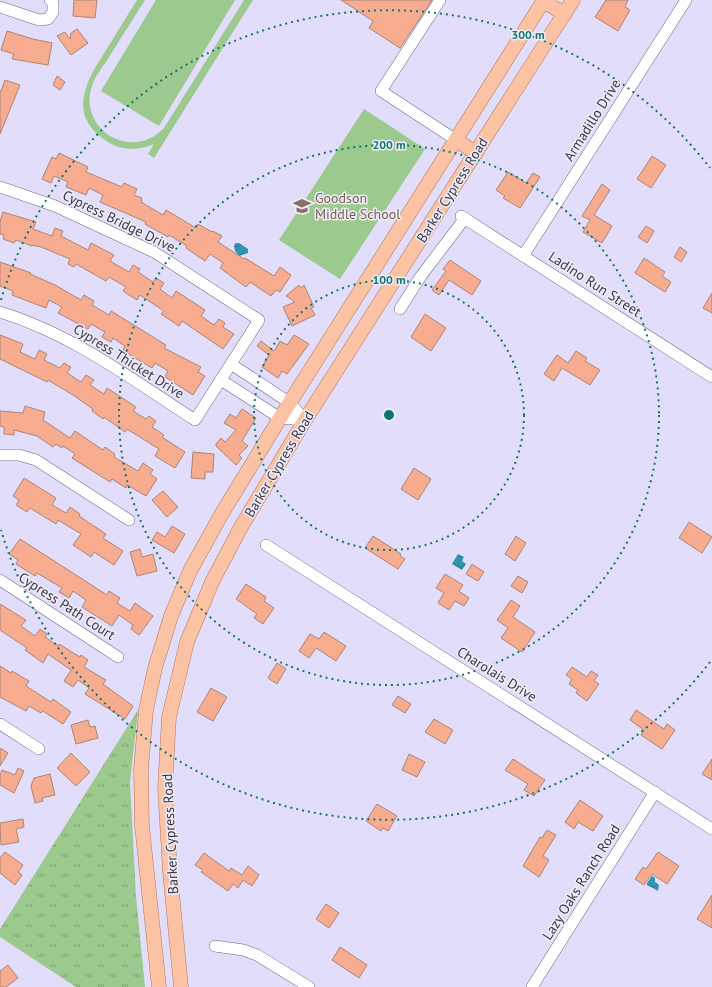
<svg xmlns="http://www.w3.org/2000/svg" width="712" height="987" font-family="'PT Sans',sans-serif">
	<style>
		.grass { fill: url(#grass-tufts) }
		.pitch { fill: #9cc98d }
		.water { fill: url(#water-waves) }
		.building { fill: #f8ac8f; stroke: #aa8678 }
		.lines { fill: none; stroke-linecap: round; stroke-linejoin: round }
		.minor-casing { stroke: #6b6685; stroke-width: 12 }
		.major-casing { stroke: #b57759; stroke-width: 15 }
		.minor { stroke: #fff; stroke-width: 11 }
		.major { stroke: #fbc2a3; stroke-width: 14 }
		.ring { fill: none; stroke: #0f766e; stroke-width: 2; stroke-dasharray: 2 4 }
		.labels { text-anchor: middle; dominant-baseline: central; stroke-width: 3; stroke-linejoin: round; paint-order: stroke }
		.street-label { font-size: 14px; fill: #383644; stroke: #efedfb }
		.education-label { font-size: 14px; fill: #785e54; stroke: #efedfb; text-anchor: start }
		.centre { fill: #0f766e; stroke: #efedfb; stroke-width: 2 }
		.ring-label { font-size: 12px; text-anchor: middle; font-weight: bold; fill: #0f766e; stroke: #efedfb; stroke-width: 3; stroke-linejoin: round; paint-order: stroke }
	</style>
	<defs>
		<pattern id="grass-tufts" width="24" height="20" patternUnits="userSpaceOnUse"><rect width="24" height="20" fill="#9cc98d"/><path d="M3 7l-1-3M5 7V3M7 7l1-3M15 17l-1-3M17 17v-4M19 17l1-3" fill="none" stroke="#80a475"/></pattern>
		<pattern id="water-waves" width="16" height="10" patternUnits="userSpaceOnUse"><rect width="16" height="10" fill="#3096b0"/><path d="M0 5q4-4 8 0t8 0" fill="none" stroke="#2a7b91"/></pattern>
	</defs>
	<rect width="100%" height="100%" fill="#e2ddfa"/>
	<!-- grass -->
	<polygon class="grass" points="138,710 130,782 136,896 145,987 76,987 0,937 0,929"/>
	<!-- pitch -->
	<g class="pitch">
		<path d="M137,0H145C133,19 121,38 109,57C103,67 94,77 91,89C85,111 98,133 119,140C136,146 152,140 164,128L244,0H253L154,158L148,154L154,144C138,151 120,151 105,140C65,112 89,77 108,47C118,31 127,16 137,0Z"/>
		<polygon points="156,0 235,0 159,126 101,91"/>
		<polygon points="364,109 425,149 340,279 279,240"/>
	</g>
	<!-- water -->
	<g class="water">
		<polygon points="236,243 239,243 248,249 248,253 239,256 235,251 234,245"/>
		<polygon points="458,554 464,557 462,561 466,564 462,570 452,564"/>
		<polygon points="652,876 655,878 655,882 659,885 658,891 647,885 647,883"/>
	</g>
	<!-- building -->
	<g class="building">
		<polygon points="74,0 97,0 95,18 73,16"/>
		<polygon points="341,0 432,0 400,48 369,28 373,21"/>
		<polygon points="606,0 628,0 625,7 630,10 618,31 595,17"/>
		<polygon points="77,29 88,43 71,55 57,36 65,32 70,39 71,33"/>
		<polygon points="7,31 33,39 52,43 48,65 12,59 14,54 1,50"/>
		<polygon points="57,76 65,82 60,90 53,85"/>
		<polygon points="5,80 20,85 0,134 0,91 1,91"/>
		<polygon points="59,153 88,167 86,172 122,187 124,183 137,189 134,195 142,198 141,202 163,215 166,210 196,228 198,224 212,232 213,231 222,236 218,242 244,259 245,258 274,276 280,267 291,275 280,292 276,290 271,296 250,282 246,287 220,268 223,263 210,254 205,261 186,248 187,246 169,235 168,237 145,224 146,222 100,202 103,195 89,188 86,195 66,187 68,182 54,176 51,183 42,179 52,157 56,159"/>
		<polygon points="652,156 666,165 651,188 637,179"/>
		<polygon points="508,172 526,183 533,173 540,177 520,208 503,198 505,196 496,190"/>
		<polygon points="602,184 610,190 594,215 612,226 602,243 583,232 590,220 582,216"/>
		<polygon points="3,212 36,222 33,229 52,236 55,228 63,231 61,236 88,250 91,243 114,255 110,261 129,272 133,265 140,269 138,272 153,282 156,278 164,283 160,289 172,298 176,291 205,310 201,316 214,325 219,319 225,323 223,327 234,334 223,349 182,321 179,326 161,314 164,311 140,295 137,300 123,291 126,287 109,277 106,281 76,264 74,267 68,264 70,259 41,247 32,245 32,246 16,240 14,243 3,239 4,235 0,234 0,221"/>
		<polygon points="646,226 654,231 647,243 638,237"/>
		<polygon points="680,247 687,252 681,262 674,257"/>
		<polygon points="644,258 665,272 662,276 671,282 665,292 635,273"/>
		<polygon points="450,260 481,281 472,295 449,280 439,295 432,290 446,271 443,269"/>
		<polygon points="0,262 31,273 30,274 55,285 81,300 84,295 94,301 92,305 109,315 111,311 166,345 164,348 201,367 198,372 205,376 193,395 165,377 168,371 155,363 152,368 132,356 123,350 125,346 113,338 111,342 102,337 105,332 91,324 88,329 58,313 62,307 49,300 46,308 12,295 13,291 0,286"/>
		<polygon points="299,285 301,288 304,285 314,307 311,308 315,315 292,326 283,307 295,302 286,296"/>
		<polygon points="712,293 712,313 703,308"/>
		<polygon points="425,314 446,328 431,351 411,337"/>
		<polygon points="0,335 23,344 20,352 35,359 39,350 47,354 44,360 60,368 64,363 71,367 67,373 81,382 86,375 94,380 90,385 104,394 107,388 136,407 133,411 146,419 149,416 156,421 152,427 164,435 162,437 185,452 175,468 155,456 159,449 127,429 125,432 104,417 103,419 92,411 93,409 73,395 48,380 47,382 0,359"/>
		<polygon points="294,335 309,344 287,374 282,371 278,378 262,367 269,355 257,346 261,341 274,351 280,341 287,345"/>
		<polygon points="576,351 587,358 585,361 600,370 590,385 562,368 554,381 544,374 557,355 568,363"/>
		<polygon points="25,406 45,412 43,420 70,438 75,431 103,450 105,447 115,454 114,457 138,471 143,463 153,470 150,474 157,479 146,496 127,485 126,488 112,479 110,482 72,458 75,454 63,446 62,448 56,444 53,447 37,436 14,430 14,435 4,434 4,427 0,426 0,411 23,413"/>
		<polygon points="242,409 256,418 242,441 248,446 239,455 242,458 236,465 216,446 216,444 221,438 225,442 236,430 224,423 230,414 236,418"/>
		<polygon points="193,452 214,454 213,472 205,472 205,479 191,478"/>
		<polygon points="414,468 431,479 418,500 401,489"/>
		<polygon points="24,478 56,498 52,505 66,513 70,507 80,514 79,516 106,534 103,538 123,551 114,565 94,552 91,557 73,545 81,534 58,520 56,524 30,508 27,512 16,505 19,500 13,496"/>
		<polygon points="163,491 178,507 167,517 152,500"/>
		<polygon points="689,522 712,537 702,553 679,538"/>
		<polygon points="172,526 185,534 174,553 152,540 157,532 165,537"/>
		<polygon points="373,536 401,554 400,556 405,559 398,569 365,548"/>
		<polygon points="516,536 526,543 515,561 505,554"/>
		<polygon points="20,539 107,595 109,591 120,598 117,603 130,611 135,603 153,616 139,635 131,629 133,625 119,615 112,626 82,607 86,600 73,591 69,598 59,592 62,588 37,573 35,576 16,564 18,560 9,554"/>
		<polygon points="140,549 142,557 153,554 157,571 137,576 130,552"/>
		<polygon points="472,564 484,572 478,581 466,574"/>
		<polygon points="445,574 463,585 459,591 469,598 464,606 455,601 449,610 438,603 444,593 436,588"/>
		<polygon points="518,576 528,582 522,593 511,586"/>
		<polygon points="246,584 266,597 264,601 274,608 263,624 254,618 257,614 236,599"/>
		<polygon points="511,600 520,606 513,617 535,632 522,652 501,638 508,628 497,620"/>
		<polygon points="0,604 26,620 21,626 35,636 40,629 47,634 45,637 58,646 59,644 80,657 81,655 88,660 84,667 106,680 103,684 133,706 125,719 85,694 89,688 78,680 73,687 64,681 71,670 48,654 43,663 25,650 27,648 0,630"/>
		<polygon points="324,632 346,646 336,661 316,648 309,658 299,651 310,634 319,639"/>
		<polygon points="277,663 286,669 277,684 268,678"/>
		<polygon points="0,666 11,673 12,671 29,681 26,686 51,702 53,699 71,712 63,724 43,711 41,713 29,706 26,711 0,697"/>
		<polygon points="572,667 587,677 591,671 598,675 594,681 599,684 587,701 576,693 578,690 569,684 572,679 566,675"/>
		<polygon points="211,688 227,697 213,721 197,712"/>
		<polygon points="398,696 411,704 405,713 392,705"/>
		<polygon points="636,710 664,729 667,724 675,730 662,749 641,735 644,730 630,720"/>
		<polygon points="434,719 453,730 445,744 425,732"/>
		<polygon points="88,720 90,727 95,726 98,738 76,744 71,725"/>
		<polygon points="0,748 8,753 0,766"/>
		<polygon points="71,753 90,772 76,786 57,768"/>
		<polygon points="409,754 425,762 417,777 402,770"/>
		<polygon points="513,759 545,780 534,796 524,790 528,784 505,770"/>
		<polygon points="712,759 712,780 702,774"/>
		<polygon points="18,768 24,771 14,793 0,785 0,775 2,770 15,775"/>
		<polygon points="50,774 55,795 42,798 43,801 35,803 31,786 34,778"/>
		<polygon points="580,800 603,816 593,831 578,822 574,829 565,822"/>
		<polygon points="377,804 397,816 388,831 383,828 381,831 366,821"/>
		<polygon points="23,819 24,827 16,829 19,842 1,845 0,823"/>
		<polygon points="547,830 556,835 543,856 549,860 539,877 523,866 540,837 542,838"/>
		<polygon points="5,852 23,865 18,872 22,875 15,885 0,873 0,858"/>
		<polygon points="658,852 679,866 667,884 652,874 644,885 635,879 643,867 646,869"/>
		<polygon points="204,853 229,871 231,868 242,875 248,866 259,875 252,886 243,880 238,888 233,884 228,891 201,872 203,870 195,865"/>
		<polygon points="712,895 712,928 697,919"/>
		<polygon points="326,904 339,913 329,928 316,919"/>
		<polygon points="340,947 367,965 359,978 332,960"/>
		<polygon points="8,965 18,978 6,987 0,987 0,971"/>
	</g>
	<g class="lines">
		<!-- minor casing -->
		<g class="minor-casing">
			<g id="minor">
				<polyline points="440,0 381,91 456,140"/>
				<polyline points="0,7 39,20 48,19 53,12 53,3 50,0"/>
				<path d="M0,187L55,206L154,252L259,320L195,420C133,380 72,334 0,312"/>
				<polyline points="461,216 712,377"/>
				<polyline points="523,256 686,0"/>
				<polyline points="400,309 421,276 465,218"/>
				<polyline points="231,364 290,403 305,420"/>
				<polyline points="221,380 280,418 305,420"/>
				<polyline points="0,455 19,455 36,460 129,520"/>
				<polyline points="266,545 712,829"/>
				<polyline points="0,580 118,657"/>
				<polyline points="0,724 39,749"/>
				<polyline points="215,946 243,950 257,955 309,987"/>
				<polyline points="532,987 655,792"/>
			</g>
		</g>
		<!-- major casing -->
		<g class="major-casing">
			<g id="major">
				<polyline points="543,1 565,14"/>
				<polyline points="456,140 476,153"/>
				<polyline points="159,987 142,826 141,769 146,710 155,668 171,616 190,571 221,515 280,418 544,0"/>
				<polyline points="181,987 170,872 165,788 169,717 187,642 212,582 241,527 305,420 573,0"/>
			</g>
		</g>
		<!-- minor -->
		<use href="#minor" class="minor"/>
		<!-- major -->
		<use href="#major" class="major"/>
	</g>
	<!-- distance rings -->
	<g class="ring">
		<circle cx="389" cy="415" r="135"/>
		<circle cx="389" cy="415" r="270"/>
		<path d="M710 662A405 405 0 0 1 1 530M1 300A405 405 0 0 1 710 168"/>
	</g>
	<!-- icons -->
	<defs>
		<g id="school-bare" transform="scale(1.38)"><path d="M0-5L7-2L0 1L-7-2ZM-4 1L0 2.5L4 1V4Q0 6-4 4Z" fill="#8d6e63" stroke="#efedfb" stroke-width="2.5" paint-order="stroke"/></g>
	</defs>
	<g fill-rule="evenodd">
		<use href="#school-bare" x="302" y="206"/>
	</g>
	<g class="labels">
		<!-- street labels -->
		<g class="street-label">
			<text transform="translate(592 120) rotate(-58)">Armadillo Drive</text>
			<text transform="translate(452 190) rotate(-58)">Barker Cypress Road</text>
			<text transform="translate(119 221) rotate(26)">Cypress Bridge Drive</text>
			<text transform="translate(595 284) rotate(33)">Ladino Run Street</text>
			<text transform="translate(129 361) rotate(32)">Cypress Thicket Drive</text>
			<text transform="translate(279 464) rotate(-59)">Barker Cypress Road</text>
			<text transform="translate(67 606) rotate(33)">Cypress Path Court</text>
			<text transform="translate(497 674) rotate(32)">Charolais Drive</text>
			<text transform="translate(170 834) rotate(-93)">Barker Cypress Road</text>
			<text transform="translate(581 882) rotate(-58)">Lazy Oaks Ranch Road</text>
		</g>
		<!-- education labels -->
		<g class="education-label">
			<text x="315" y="198">Goodson<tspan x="315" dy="16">Middle School</tspan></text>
		</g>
	</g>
	<circle cx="389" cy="415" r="6" class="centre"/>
	<g class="ring-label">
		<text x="528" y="39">300 m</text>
		<text x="389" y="149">200 m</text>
		<text x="389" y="284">100 m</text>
	</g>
</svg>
